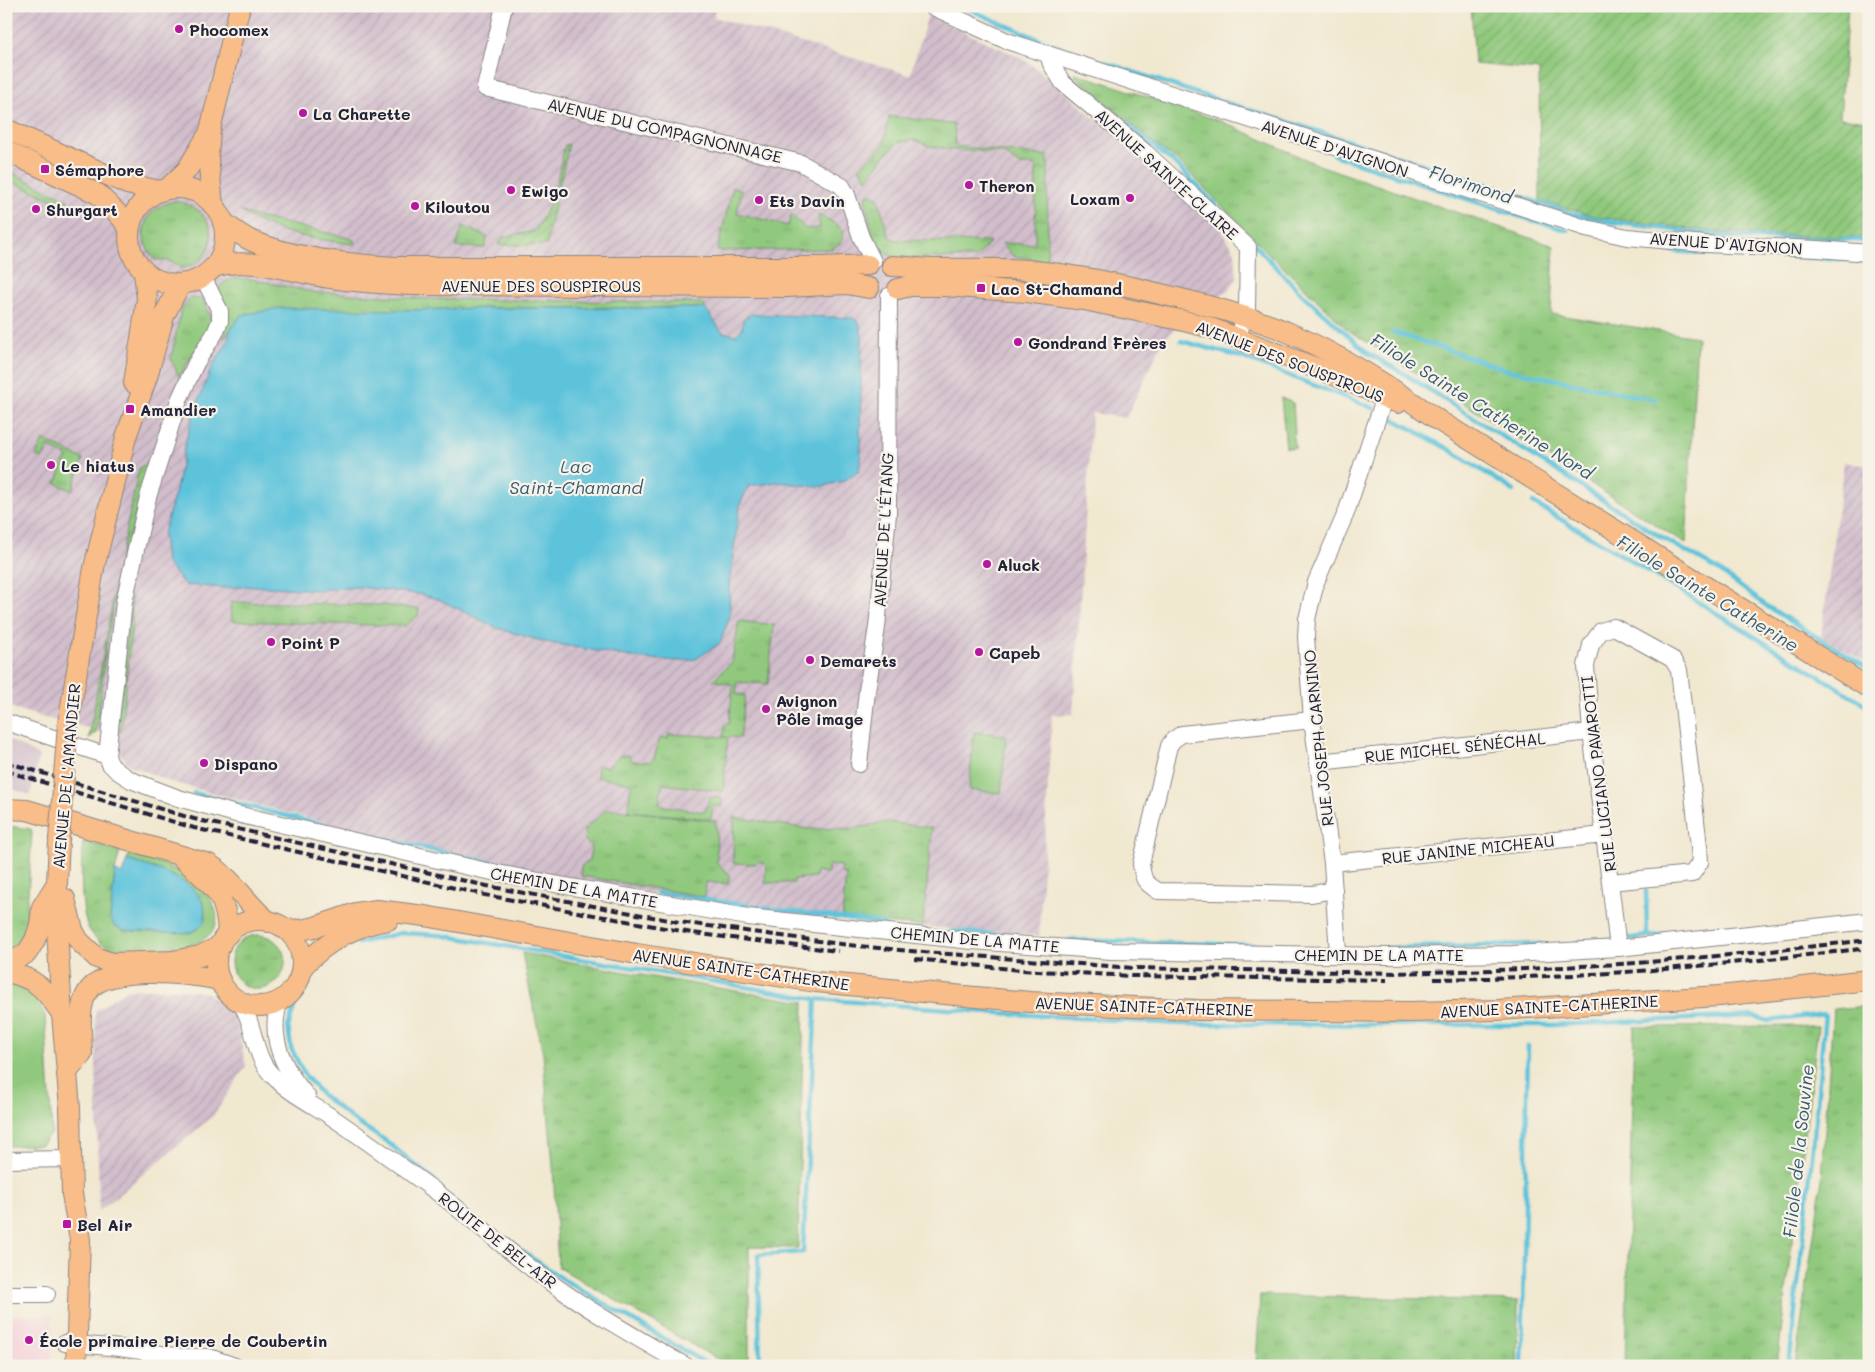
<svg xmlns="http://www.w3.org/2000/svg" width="1875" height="1372" font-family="Mali,sans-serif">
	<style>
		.built { fill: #f5cfd9 }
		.industrial { fill: url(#industrial-furrows) }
		.railway { fill: #d1bdcb }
		.grass { fill: url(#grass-tufts); stroke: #59765c }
		.park { fill: #90c97d; stroke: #59765c }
		.garden { fill: url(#garden-furrows); stroke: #59765c }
		.water { fill: #5dc3db; stroke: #40728b }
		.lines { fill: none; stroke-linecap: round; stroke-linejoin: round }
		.stream { stroke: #5dc3db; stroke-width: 4.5 }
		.minor-casing { stroke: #8a8586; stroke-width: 18 }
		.major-casing { stroke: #8a8586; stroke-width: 22 }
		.minor { stroke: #fff; stroke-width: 16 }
		.major { stroke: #f8bd88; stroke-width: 20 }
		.rail { stroke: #22223b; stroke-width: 4; stroke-dasharray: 8 4; stroke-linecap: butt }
		.major-bridge-casing { stroke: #8a8586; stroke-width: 22; stroke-linecap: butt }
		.major-bridge { stroke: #f8bd88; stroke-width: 20 }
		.poi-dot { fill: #b5179e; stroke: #f7f3e8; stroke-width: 2 }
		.labels { text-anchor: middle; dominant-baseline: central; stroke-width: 4.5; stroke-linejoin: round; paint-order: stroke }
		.poi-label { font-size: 16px; font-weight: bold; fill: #22223b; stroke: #f7f3e8; text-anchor: start }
		.street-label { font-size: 16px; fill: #22223b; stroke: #f7f3e8 }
		.water-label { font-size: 18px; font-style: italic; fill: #375a73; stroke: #f7f3e8 }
	</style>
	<defs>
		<pattern id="industrial-furrows" width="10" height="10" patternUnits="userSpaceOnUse" patternTransform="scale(1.25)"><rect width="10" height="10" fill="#d1bdcb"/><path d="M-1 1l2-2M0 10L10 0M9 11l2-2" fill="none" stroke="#b3a2af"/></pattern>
		<pattern id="grass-tufts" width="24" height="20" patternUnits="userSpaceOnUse" patternTransform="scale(1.25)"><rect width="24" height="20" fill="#90c97d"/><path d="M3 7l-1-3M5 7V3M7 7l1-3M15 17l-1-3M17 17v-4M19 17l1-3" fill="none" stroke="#7cac6d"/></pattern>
		<pattern id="garden-furrows" width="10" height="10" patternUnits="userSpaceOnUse" patternTransform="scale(1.25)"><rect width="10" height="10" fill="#90c97d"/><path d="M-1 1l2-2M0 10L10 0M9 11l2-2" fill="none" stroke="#7cac6d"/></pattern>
	</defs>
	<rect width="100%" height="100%" fill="#f7f3e8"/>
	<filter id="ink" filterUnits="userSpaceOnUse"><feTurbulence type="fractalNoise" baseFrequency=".02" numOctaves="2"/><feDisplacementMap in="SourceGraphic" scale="10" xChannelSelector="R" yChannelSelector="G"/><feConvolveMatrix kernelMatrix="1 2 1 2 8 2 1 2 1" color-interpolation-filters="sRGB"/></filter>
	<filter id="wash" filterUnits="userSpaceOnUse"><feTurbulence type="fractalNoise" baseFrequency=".0096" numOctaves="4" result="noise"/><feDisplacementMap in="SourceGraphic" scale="20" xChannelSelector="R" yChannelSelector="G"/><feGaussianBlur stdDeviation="1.12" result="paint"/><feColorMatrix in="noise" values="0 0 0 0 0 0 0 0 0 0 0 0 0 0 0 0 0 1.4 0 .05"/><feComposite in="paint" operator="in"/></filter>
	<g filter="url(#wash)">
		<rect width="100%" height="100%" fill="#f1e8d0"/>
		<!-- built -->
		<polygon class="built" points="6,1315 53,1315 51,1366 6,1366"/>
		<!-- industrial -->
		<g class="industrial">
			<polygon points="6,6 715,6 714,17 910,75 928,15 1021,58 1039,70 1219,226 1235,252 1237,279 1228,290 1164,338 1126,418 1092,413 1073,714 1052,715 1039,936 773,914 482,864 171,782 129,765 119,752 119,739 89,728 45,718 6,706"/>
			<polygon points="1844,462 1869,466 1869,664 1821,637"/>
			<polygon points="128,989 180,989 208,993 234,1016 240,1038 246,1066 213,1116 99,1211 95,1011"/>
		</g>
		<!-- railway -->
		<polygon class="railway" points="6,738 39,756 30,795 6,787"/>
		<!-- grass -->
		<g class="grass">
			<polygon points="1076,73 1223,122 1316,164 1554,246 1551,314 1697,337 1686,544 1348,330 1266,251 1180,163 1151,141 1075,76"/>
			<polygon points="889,116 956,125 954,126 955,146 1048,156 1047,262 1013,256 1002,243 1035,244 1036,165 1020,165 1004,153 955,150 929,146 915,140 899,142 886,154 867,179 859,168 884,145"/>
			<polygon points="6,170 68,200 66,206 6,179"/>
			<path d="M733,187L742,190L737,213L788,226L791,215L806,229L820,228L818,215L831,221L843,230C845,240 840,245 831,249L717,251Z"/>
			<polygon points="868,194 874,195 878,198 889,237 896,240 990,242 976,258 899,258 886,254 879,248 873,236 865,200"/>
			<path d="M174,201C220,206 223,260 182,268C176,262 163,259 155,260C134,235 143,209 174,201Z"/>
			<path d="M240,211L258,217L345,237L354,240L355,243L353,244C315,239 272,234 240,211Z"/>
			<polygon points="463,226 487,237 485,248 456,247"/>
			<polygon points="235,278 251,279 317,293 320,292 430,299 703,303 705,308 491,308 241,315 223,339 227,313 217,291 224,282"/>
			<polygon points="191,298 203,300 212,322 179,377 171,359 181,309"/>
			<polygon points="1281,398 1293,403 1295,433 1293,436 1294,445 1296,448 1286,448"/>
			<polygon points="43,440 83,459 72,491 56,483 67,456 48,447 42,459 36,456"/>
			<polygon points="231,602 382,605 419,609 418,616 405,626 232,621"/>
			<polygon points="739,621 774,625 768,684 737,682 736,694 745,695 740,738 728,737 723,791 662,784 659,805 705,812 710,797 721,798 722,807 713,805 711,819 628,811 631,783 597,777 598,765 608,767 620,755 629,755 632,761 650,762 654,758 660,738 668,738 669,734 727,737 723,736 725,724 729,724 733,685 713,680 732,662"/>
			<polygon points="607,809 716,821 717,863 730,875 728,884 706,882 705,897 581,876 581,866 589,861 591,847 585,840 584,830"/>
			<polygon points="734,817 808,829 858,828 886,822 932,828 923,926 842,920 846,874 841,873 841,866 829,865 827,873 816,872 815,877 794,879 794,883 765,883 766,866 761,861 754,864 733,863"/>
			<path d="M6,826L31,829L32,833L26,925C22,936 18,946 6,950Z"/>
			<path d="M83,841L120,851L115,871L110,917L204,906C181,873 163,872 127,860L129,854C143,858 159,862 173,868C199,880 239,918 201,941C187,950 127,953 110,948C102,945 95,938 90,931C79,913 81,863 83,841Z"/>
			<circle cx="258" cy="962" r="27"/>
			<polygon points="522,953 664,979 804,1002 798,1248 749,1247 749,1366 729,1366 558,1267 553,1165 543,1054"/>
			<polygon points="1869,1006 1869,1366 1795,1366 1822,1179 1833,1009"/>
			<polygon points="1818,1026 1777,1366 1625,1366 1634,1027"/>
			<polygon points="1260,1295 1518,1301 1517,1366 1256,1366"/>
		</g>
		<!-- park -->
		<g class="park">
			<polygon points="974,732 1006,735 1001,793 969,790"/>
			<path d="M6,986C29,986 35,996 45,1015L52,1132L41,1145L6,1146Z"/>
		</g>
		<!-- garden -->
		<g class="garden">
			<polygon points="1471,6 1848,6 1840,118 1869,121 1869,181 1861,238 1723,233 1597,217 1540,201 1539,70 1475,64"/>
			<polygon points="569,144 549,228 547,245 498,245 503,237 535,231 553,198 565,145"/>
			<path d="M148,462L151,463C132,522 115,588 106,650C102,677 100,706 96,733L89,738L117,574L139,468Z"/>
			<polygon points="131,595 132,623 121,732 117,729"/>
		</g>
		<!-- water -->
		<g class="water">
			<polygon points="281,308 400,310 491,308 705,308 722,332 736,335 742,329 743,319 752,314 852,318 859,322 862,336 860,430 861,451 859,471 843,481 819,487 778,482 748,486 740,505 729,585 730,616 720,643 696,659 681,661 643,659 545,642 497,628 438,599 418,594 359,587 319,590 253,586 226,588 185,585 166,563 163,534 176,490 186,440 194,412 211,369 227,343 230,330 241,315"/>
			<path d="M127,860C153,868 193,877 204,905C205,910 205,917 205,921L199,928L190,933L125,931L114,926L110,917L115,871L122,874Z"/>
		</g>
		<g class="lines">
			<!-- stream -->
			<g class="stream">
				<polyline points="961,6 1053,45 1193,92 1463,177 1572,214 1611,222 1732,237 1859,240 1869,242"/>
				<polyline points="1072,79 1180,168 1230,220"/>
				<polyline points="1334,155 1531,220 1567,230"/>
				<polyline points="1253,243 1302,294 1368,353 1406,375 1661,537 1717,569 1768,607 1869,669"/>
				<path d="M1633,245C1711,260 1791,252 1869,262"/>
				<polyline points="1393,332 1508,370 1656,400"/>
				<polyline points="1181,341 1241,357 1373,408"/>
				<polyline points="1392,418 1450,450 1514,491"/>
				<polyline points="1533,503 1630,560 1869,707"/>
				<polyline points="194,793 335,828"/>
				<polyline points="350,832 516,868"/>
				<polyline points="1646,891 1647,936 1686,933"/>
				<polyline points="657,893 884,924"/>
				<polyline points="952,931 1004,935"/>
				<polyline points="1621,939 1647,936"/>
				<polyline points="1069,940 1283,946"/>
				<polyline points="1576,942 1613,940"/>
				<polyline points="358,943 401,933 440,935 816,999 999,1013 1180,1024 1554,1025 1753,1016 1768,1021 1825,1014 1813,1148 1789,1366"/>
				<polyline points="1384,948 1541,944"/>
				<polyline points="294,1008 288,1027 291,1048 304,1074 322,1095 356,1122 386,1141 434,1180"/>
				<polyline points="522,1251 566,1281 710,1366"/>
				<polyline points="760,1366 758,1255 803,1252 816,999"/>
				<polyline points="1522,1366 1528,1046"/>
			</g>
		</g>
	</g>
	<g filter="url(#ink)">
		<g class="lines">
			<!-- minor casing -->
			<g class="minor-casing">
				<g id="minor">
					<polyline points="504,6 485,88 801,163 842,186 847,195 861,237 873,261"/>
					<polyline points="931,6 1007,41 1586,228 1627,237 1705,244 1818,249 1869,253"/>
					<polyline points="1048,54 1051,64 1063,83 1145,152 1248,247 1247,309 1237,339"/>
					<polyline points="203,277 220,311 220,321 215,333 196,363 179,400 148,497 124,602 107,756 110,764 117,771 131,780 178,798 236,814 482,870 560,885 748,917 972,941 1111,951 1387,956 1513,954 1618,948 1869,921"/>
					<polygon points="1614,627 1672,659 1679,670 1699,847 1700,862 1692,874 1610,882 1591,732 1586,666 1591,645 1601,631"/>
					<path d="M1312,720L1182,734L1173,740L1169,746L1141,864C1143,880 1144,882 1158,891L1312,894L1334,890"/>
					<polyline points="6,722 107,756"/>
					<polyline points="1319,762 1591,732"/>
					<polyline points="859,764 867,691 877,627 888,514 889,296"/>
					<polyline points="1332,863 1604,835"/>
					<polyline points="1610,882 1618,948"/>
					<polyline points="1338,954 1332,863 1312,720 1306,637 1307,619 1316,582 1346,513 1388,387"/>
					<path d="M238,1000C256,1022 252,1055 272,1075C289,1093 310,1103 330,1116C362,1137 392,1160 423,1182C462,1210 497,1242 535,1271C582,1307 635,1337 686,1366"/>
					<path d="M280,1000C267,1037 283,1069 307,1096"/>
					<polyline points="6,1160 71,1159"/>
					<polyline points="6,1294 47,1294"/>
					<polyline points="65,1343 120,1348 182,1357 209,1357 235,1366"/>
				</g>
			</g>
			<!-- major casing -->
			<g class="major-casing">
				<g id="major">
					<polyline points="6,129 127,184 160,191"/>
					<polyline points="6,151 98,194 120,216 129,228"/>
					<circle cx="177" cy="236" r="48"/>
					<polyline points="167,189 187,170 208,135"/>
					<polyline points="213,205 208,157 210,130 240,6"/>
					<path d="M223,222C232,229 241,236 252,241C295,259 349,264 395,267H821L868,265"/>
					<path d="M892,266C906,266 919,269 933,269C965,269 996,268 1028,270C1076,275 1123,284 1169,296C1208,305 1247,316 1285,331C1341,355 1391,387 1441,422L1869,688"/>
					<path d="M214,267C250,256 292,272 329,278C356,282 382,284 410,285L787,287L847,284L869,288"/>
					<polyline points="898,289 910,286 944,286 1026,292 1084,300 1180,320 1208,327 1327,372 1398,403"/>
					<polyline points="134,383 147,299 144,272"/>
					<polyline points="94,568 126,437 147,377 164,316 175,294 182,284"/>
					<path d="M6,809L27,810L209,864C235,880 246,904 269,922"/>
					<polyline points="59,840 57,883 57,930 62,1014 70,1108 72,1194 80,1240 76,1366"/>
					<path d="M183,859C211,884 227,893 228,934"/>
					<polyline points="65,899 73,930 79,941 97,958 112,963 172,961 200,956 220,946"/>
					<circle cx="259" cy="963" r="43"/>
					<polyline points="285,929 301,930 315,927 356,913 377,910 425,916 637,954 816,982 1030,1002 1198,1010 1410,1012 1498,1010 1719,996 1869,980"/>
					<polyline points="6,965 27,953 35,940 40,925 42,907 57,883"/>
					<path d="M302,967C325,943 354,925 388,920"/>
					<path d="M6,972C37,978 45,990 62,1014"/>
					<path d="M67,1072L82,1054C82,1035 77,1010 87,993C103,963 191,974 220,980"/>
				</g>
			</g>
			<!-- minor -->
			<use href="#minor" class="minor"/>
			<!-- major -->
			<use href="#major" class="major"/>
			<!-- rail -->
			<g class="rail">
				<polyline points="6,762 194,819 487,886 679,922 848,945 910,951 1133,968 1396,973 1525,969 1638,963 1762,952 1869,940"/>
				<polyline points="6,771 194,828 485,895 692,933 838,951"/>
				<polyline points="915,959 1021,970 1131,976 1387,980"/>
				<path d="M1434,979C1503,978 1571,976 1639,971C1716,965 1792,957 1869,948"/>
			</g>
			<!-- major-bridge casing -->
			<g class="major-bridge-casing">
				<polyline id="major-bridge" points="59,840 68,724 94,568"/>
			</g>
			<!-- major-bridge -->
			<use href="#major-bridge" class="major-bridge"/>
		</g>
	</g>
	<!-- markers -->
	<g class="poi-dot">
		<circle cx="179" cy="29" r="5"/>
		<circle cx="303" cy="113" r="5"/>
		<rect x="40" y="164" width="10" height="10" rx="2.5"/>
		<circle cx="969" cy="185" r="5"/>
		<circle cx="511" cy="190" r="5"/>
		<circle cx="1130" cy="198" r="5"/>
		<circle cx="759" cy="200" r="5"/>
		<circle cx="415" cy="206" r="5"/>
		<circle cx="36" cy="209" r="5"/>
		<rect x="976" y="283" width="10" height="10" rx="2.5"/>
		<circle cx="1018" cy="342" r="5"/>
		<rect x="125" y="404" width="10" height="10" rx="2.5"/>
		<circle cx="51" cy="465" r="5"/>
		<circle cx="987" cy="564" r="5"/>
		<circle cx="271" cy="642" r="5"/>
		<circle cx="979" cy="652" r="5"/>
		<circle cx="810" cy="660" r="5"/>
		<circle cx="766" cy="709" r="5"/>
		<circle cx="204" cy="763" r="5"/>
		<rect x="62" y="1219" width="10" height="10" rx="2.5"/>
		<circle cx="29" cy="1340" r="5"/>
	</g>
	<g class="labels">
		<!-- poi labels -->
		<g class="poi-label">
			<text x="189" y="29">Phocomex</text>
			<text x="313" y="113">La Charette</text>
			<text x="55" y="169">Sémaphore</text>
			<text x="979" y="185">Theron</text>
			<text x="521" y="190">Ewigo</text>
			<text x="1120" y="198" text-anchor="end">Loxam</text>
			<text x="769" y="200">Ets Davin</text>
			<text x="425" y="206">Kiloutou</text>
			<text x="46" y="209">Shurgart</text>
			<text x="991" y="288">Lac St-Chamand</text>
			<text x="1028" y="342">Gondrand Frères</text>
			<text x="140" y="409">Amandier</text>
			<text x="61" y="465">Le hiatus</text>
			<text x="997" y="564">Aluck</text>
			<text x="281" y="642">Point P</text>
			<text x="989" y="652">Capeb</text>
			<text x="820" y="660">Demarets</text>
			<text x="776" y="700">Avignon<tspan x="776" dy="18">Pôle image</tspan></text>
			<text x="214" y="763">Dispano</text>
			<text x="77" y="1224">Bel Air</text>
			<text x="39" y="1340">École primaire Pierre de Coubertin</text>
		</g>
		<!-- street labels -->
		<g class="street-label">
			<text transform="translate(665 130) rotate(13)">AVENUE DU COMPAGNONNAGE</text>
			<text transform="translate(1335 148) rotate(18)">AVENUE D'AVIGNON</text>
			<text transform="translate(1167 174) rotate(42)">AVENUE SAINTE-CLAIRE</text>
			<text transform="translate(1726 243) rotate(4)">AVENUE D'AVIGNON</text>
			<text x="541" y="285">AVENUE DES SOUSPIROUS</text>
			<text transform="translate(1290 361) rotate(21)">AVENUE DES SOUSPIROUS</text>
			<text transform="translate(883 530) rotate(-87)">AVENUE DE L'ÉTANG</text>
			<text transform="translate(1318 738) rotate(-96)">RUE JOSEPH CARNINO</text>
			<text transform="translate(1455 747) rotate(-6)">RUE MICHEL SÉNÉCHAL</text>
			<text transform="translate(1598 774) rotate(-97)">RUE LUCIANO PAVAROTTI</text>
			<text transform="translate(66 776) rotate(-85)">AVENUE DE L'AMANDIER</text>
			<text transform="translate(1468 849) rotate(-6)">RUE JANINE MICHEAU</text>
			<text transform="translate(574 887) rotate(10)">CHEMIN DE LA MATTE</text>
			<text transform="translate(975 939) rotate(5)">CHEMIN DE LA MATTE</text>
			<text x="1379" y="954">CHEMIN DE LA MATTE</text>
			<text transform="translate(741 969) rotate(8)">AVENUE SAINTE-CATHERINE</text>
			<text transform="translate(1144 1006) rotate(2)">AVENUE SAINTE-CATHERINE</text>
			<text transform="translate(1549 1006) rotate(-3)">AVENUE SAINTE-CATHERINE</text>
			<text transform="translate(498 1240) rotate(38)">ROUTE DE BEL-AIR</text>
		</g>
		<!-- water labels -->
		<g class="water-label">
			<text transform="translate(1471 184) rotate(18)">Florimond</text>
			<text transform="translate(1482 406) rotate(32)">Filiole Sainte Catherine Nord</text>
			<text x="576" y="466">Lac<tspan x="576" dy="21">Saint-Chamand</tspan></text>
			<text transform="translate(1708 593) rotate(31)">Filiole Sainte Catherine</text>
			<text transform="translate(1798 1151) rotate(-84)">Filiole de la Souvine</text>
		</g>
	</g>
	<!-- margin -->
	<rect width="1875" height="1372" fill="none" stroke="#f7f3e8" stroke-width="25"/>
</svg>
